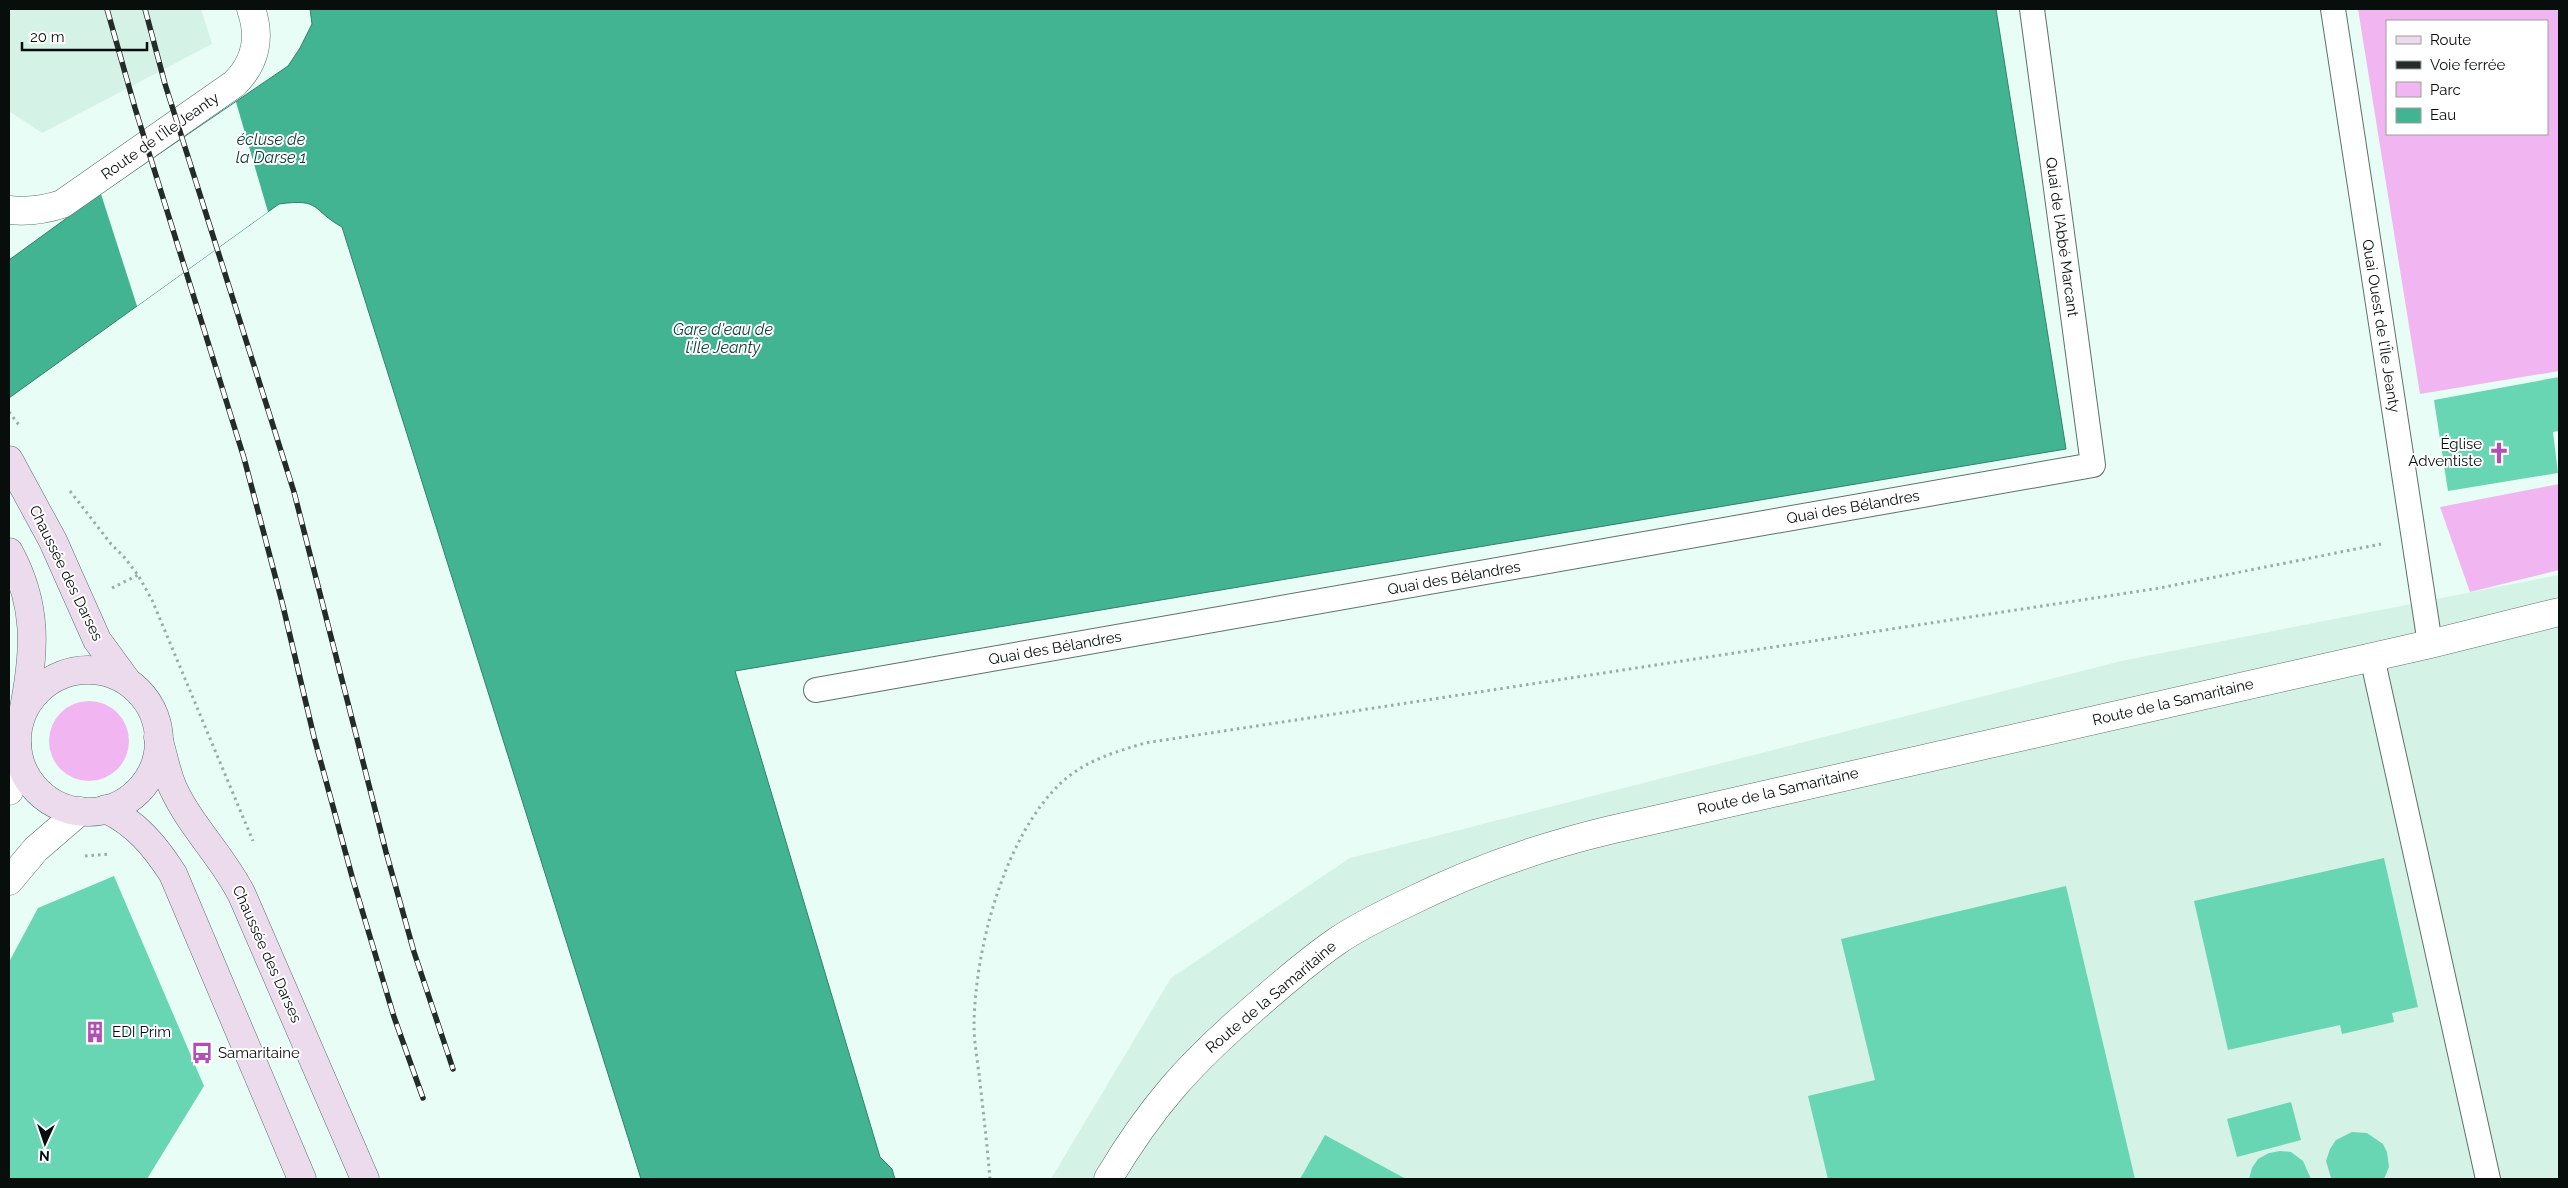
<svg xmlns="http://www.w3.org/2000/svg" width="2568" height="1188" font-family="Raleway,sans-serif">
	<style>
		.built { fill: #d5f2e7 }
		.green { fill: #f1b6f2; fill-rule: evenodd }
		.water { fill: #43b492; stroke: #31826a }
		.pier { fill: #e8fdf5 }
		.building { fill: #68d6b3 }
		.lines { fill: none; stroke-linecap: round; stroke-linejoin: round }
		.service-casing { stroke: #5e716a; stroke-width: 26 }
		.minor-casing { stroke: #5e716a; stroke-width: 29 }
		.tertiary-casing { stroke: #5e716a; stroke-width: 29 }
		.secondary-casing { stroke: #5e716a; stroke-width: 29 }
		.path { stroke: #9baca5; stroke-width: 3; stroke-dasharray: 2.5 4; stroke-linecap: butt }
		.service { stroke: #fff; stroke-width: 24 }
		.minor { stroke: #fff; stroke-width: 28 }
		.tertiary { stroke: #fff; stroke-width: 28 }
		.secondary { stroke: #ecdaed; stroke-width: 28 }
		.rail-casing { stroke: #232c29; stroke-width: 5.5 }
		.rail { stroke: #fff; stroke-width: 4; stroke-dasharray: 11; stroke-linecap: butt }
		.labels { text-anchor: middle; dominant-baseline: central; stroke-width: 4; stroke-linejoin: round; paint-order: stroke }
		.street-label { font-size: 15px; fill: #070e0b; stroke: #fff }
		.poi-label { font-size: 15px; fill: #070e0b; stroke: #fff; text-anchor: start }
		.water-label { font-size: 16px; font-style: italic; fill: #104133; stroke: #fff }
	</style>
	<rect width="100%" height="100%" fill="#e8fdf5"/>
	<!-- built -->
	<g class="built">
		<polygon points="12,9 201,9 212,44 42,133 9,111 9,13"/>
		<polygon points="2559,575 2559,1179 1051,1179 1171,978 1350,858 2121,661"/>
	</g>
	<!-- green -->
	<g class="green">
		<path d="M2358,9H2559V371L2420,394ZM2387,21H2547V134H2387Z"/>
		<polygon points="2559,484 2559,570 2470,592 2440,507"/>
		<circle cx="89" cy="741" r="40"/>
	</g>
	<!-- water -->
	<path class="water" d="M310,9H1996L2066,449L735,671L880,1157L892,1169L895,1179H641L342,227C311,210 322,198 279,204L9,398V260L93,199L288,66L300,48L312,24Z"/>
	<!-- pier -->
	<polygon class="pier" points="236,102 268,212 137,306 101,194"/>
	<!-- building -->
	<g class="building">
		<polygon points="2559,377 2559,431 2553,432 2558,473 2448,491 2434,400"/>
		<polygon points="2384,858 2418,1007 2392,1013 2394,1022 2342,1034 2340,1025 2228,1050 2194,901"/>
		<polygon points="114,876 204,1086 147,1179 9,1179 9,962 38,908"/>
		<polygon points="2066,886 2135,1179 1828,1179 1808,1096 1875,1080 1841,939"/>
		<polygon points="2291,1102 2301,1140 2237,1157 2227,1119"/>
		<polygon points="2352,1132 2367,1133 2383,1144 2387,1152 2389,1167 2384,1179 2331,1178 2326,1161 2330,1149 2336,1140"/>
		<polygon points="1325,1135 1406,1179 1300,1179"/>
		<polygon points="2280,1151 2291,1152 2303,1161 2311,1179 2249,1179 2252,1168 2258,1159 2269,1153"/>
	</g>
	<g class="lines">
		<!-- service casing -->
		<g class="service-casing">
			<g id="service">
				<polyline points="2333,9 2430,644"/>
				<polyline points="2372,657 2488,1179"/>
				<polyline points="816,690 2093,465 2032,9"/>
			</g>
		</g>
		<!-- minor casing -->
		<g class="minor-casing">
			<g id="minor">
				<path d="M9,210C28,212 44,210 62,204L234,84C256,63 261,37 251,9"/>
				<polyline points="9,791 17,745"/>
				<polyline points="9,881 36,849 80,811"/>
			</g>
		</g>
		<!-- tertiary casing -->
		<g class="tertiary-casing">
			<path id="tertiary" d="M1108,1179C1151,1107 1189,1064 1252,1010C1279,986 1307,962 1337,941C1359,926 1384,914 1407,903C1473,870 1539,847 1610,830L2430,644L2559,612"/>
		</g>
		<!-- secondary casing -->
		<g class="secondary-casing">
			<g id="secondary">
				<polyline points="9,460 53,541 97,640 127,681"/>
				<path d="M9,552C38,605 35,651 24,708"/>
				<circle cx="88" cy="741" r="71"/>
				<path d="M158,737C163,754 166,772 173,788C191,827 223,857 242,895L365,1179"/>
				<path d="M106,809C136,823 155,846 173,874L302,1179"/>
			</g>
		</g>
		<!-- path -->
		<g class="path">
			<polyline points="9,412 19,425"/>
			<polyline points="70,491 111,544 124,557 138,575 152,600 253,841"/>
			<polyline points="112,588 138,575"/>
			<polyline points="85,856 109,854"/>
			<path d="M990,1179C987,1144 983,1109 979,1074C977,1058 974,1041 974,1025C975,948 1005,834 1063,781C1087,760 1115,752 1145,743L2160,588L2381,544"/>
		</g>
		<!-- service -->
		<use href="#service" class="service"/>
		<!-- minor -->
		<use href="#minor" class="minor"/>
		<!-- tertiary -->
		<use href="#tertiary" class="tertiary"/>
		<!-- secondary -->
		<use href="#secondary" class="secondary"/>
		<!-- rail casing -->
		<g class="rail-casing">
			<g id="rail">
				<polyline points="107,9 135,108 244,458 282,602 314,737 353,880 394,1017 423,1098"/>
				<polyline points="145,9 165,84 294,492 386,852 414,952 453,1069"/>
			</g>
		</g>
		<!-- rail -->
		<use href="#rail" class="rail"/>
	</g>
	<!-- icons -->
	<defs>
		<g id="church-bare" transform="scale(1.725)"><path d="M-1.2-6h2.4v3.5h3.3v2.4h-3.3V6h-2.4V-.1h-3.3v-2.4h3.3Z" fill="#b14fb7" stroke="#fff" stroke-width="2.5" paint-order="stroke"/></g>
		<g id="building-bare" transform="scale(1.725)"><path d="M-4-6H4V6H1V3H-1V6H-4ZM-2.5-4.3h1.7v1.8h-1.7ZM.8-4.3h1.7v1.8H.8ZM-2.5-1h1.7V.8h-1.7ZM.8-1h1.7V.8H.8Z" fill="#b14fb7" stroke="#fff" stroke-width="2.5" paint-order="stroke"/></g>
		<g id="bus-bare" transform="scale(1.725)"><path d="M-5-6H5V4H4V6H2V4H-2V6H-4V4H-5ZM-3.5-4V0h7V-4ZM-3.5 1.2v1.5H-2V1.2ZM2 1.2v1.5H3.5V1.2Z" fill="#b14fb7" stroke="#fff" stroke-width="2.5" paint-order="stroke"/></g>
	</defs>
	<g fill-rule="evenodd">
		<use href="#church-bare" x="2499" y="453"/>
		<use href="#building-bare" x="95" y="1032"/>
		<use href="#bus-bare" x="202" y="1053"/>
	</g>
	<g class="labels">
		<!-- street labels -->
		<g class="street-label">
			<text transform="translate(160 136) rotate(-35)">Route de l'Île Jeanty</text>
			<text transform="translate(2062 237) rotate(82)">Quai de l'Abbé Marcant</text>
			<text transform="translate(2381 326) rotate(81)">Quai Ouest de l'Île Jeanty</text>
			<text transform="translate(1853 507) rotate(-10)">Quai des Bélandres</text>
			<text transform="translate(66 573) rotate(64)">Chaussée des Darses</text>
			<text transform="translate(1454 578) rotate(-10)">Quai des Bélandres</text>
			<text transform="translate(1055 648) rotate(-10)">Quai des Bélandres</text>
			<text transform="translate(2173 702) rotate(-13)">Route de la Samaritaine</text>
			<text transform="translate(1778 791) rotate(-13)">Route de la Samaritaine</text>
			<text transform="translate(267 954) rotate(66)">Chaussée des Darses</text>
			<text transform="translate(1271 997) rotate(-40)">Route de la Samaritaine</text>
		</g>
		<!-- poi labels -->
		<g class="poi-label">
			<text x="2482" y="444" text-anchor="end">Église<tspan x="2482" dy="17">Adventiste</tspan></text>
			<text x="112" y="1032">EDI Prim</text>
			<text x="218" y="1053">Samaritaine</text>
		</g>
		<!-- water labels -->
		<g class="water-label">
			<text x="271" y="139">écluse de<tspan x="271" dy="18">la Darse 1</tspan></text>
			<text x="723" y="329">Gare d'eau de<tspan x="723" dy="18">l'Île Jeanty</tspan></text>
		</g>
	</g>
	<!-- border -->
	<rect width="2568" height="1188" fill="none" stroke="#070e0b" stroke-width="20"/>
	<!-- legend -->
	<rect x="2386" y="20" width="162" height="115" fill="#ffffff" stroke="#9c9f9d"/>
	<rect x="2396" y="36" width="25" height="8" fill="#ecdaed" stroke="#9c9f9d"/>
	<text x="2430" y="45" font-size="15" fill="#070e0b">Route</text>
	<rect x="2396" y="61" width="25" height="8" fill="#232c29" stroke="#9c9f9d"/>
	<text x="2430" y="70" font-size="15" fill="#070e0b">Voie ferrée</text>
	<rect x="2396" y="82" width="25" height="15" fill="#f1b6f2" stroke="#9c9f9d"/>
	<text x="2430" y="95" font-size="15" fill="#070e0b">Parc</text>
	<rect x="2396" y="108" width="25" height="15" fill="#43b492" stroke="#9c9f9d"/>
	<text x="2430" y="120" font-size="15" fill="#070e0b">Eau</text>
	<!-- north arrow -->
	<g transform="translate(45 1143) rotate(183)" stroke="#ffffff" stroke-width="4" paint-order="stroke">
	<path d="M0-4L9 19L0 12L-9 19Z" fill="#070e0b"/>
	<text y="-8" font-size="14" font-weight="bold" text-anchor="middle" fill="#070e0b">N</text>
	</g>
	<!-- scale -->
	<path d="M22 42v8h125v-8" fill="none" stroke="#070e0b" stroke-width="2.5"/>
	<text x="30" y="42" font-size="15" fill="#070e0b" stroke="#ffffff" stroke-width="4" paint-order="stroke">20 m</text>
</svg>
